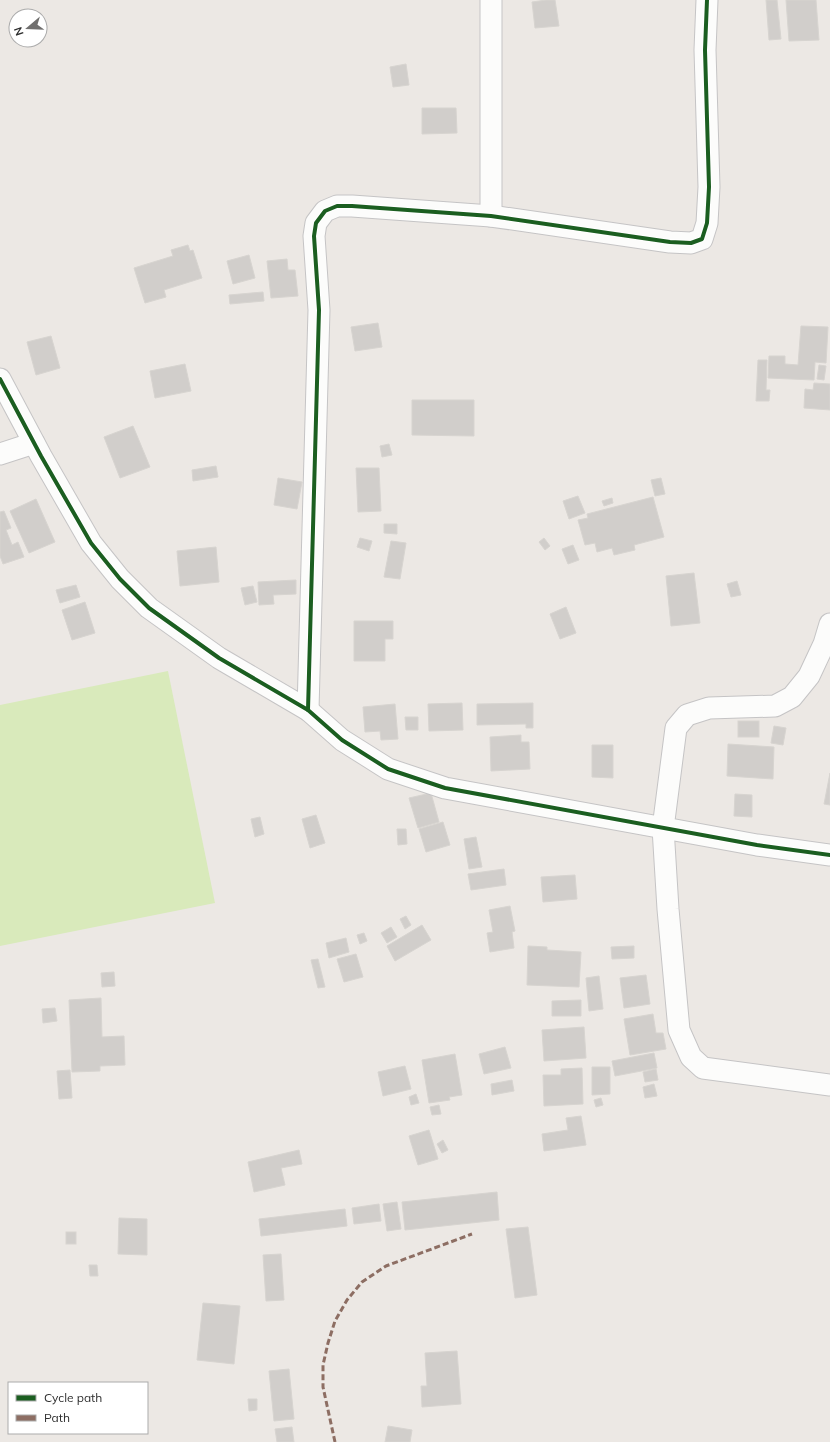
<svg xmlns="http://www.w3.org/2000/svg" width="830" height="1442" font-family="Mulish,sans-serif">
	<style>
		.pitch { fill: #d9eabb }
		.building { fill: #d1cecb; stroke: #d7d4d0 }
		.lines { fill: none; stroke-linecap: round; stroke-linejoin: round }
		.minor-casing { stroke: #c5c4c5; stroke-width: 23 }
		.minor { stroke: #fcfcfb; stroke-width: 21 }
		.quiet { stroke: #8d6e63; stroke-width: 3; stroke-dasharray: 6 3; stroke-linecap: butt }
		.cycleway-casing { stroke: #fff; stroke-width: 6 }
		.cycleway { stroke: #1b5e20; stroke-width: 4 }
	</style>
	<rect width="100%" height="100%" fill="#ece8e4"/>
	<!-- pitch -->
	<polygon class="pitch" points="168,671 215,903 0,946 0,705"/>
	<!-- building -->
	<g class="building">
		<polygon points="546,0 555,0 559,26 535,28 532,2"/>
		<polygon points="766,0 777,0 781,39 769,40"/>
		<polygon points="786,0 816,0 819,40 789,41"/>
		<polygon points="406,64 409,85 393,87 390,67"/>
		<polygon points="422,108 456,108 457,133 422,134"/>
		<polygon points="188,245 190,251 193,250 202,278 164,290 166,297 145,303 134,268 173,256 171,250"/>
		<polygon points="249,255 255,278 233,284 227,261"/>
		<polygon points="287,259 288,270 295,270 298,296 271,298 267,261"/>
		<polygon points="263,292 264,301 230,304 229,295"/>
		<polygon points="378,323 382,347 355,351 351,327"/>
		<polygon points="801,326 828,327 826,363 815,362 814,380 768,378 769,356 785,356 785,364 798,365"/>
		<polygon points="51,336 60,368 36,375 27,342"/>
		<polygon points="758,360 767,360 766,390 770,390 769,401 756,401"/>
		<polygon points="185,364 191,391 155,398 150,371"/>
		<polygon points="819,365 826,366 824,380 817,379"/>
		<polygon points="814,383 830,384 830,410 804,408 805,389 813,390"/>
		<polygon points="412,400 474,400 474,436 412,435"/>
		<polygon points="133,426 150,467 120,478 104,437"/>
		<polygon points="389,444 392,455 382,457 380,446"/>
		<polygon points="216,466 218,477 193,481 192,470"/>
		<polygon points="356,468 379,468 381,511 358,512"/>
		<polygon points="278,478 302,482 297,509 274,505"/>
		<polygon points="661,478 665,494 655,496 651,480"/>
		<polygon points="578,496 585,513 569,519 563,501"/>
		<polygon points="653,497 664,537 634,545 635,550 614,555 612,548 597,552 595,543 585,545 578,520 588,518 587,514"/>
		<polygon points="612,498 613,503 604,506 602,501"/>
		<polygon points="36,499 55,542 29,553 10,511"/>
		<polygon points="4,511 11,528 6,530 12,545 18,542 24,557 3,564 0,556 0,512"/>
		<polygon points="384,524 397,524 397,534 384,533"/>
		<polygon points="360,538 372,541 369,551 357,547"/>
		<polygon points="544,538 550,546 545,550 539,542"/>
		<polygon points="391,541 406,543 400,579 384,577"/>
		<polygon points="573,545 579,560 568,564 562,549"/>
		<polygon points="216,547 219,582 180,586 177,551"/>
		<polygon points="694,573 700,623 671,626 666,576"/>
		<polygon points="296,580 296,594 273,595 274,604 259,605 258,582"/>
		<polygon points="737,581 741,595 731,597 727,584"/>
		<polygon points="76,585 80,597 60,603 56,590"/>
		<polygon points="253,586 257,602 245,605 241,588"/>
		<polygon points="85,602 95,633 72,640 62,610"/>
		<polygon points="566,607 576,633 560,639 550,614"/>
		<polygon points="354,621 393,621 393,639 385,639 385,661 354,661"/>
		<polygon points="462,703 463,730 429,731 428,704"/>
		<polygon points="533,703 533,728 526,728 526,724 477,725 477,704"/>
		<polygon points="395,704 398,739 381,740 380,731 365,732 363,707"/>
		<polygon points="405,717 418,717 418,730 406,730"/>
		<rect x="738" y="721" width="21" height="16"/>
		<polygon points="774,726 786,728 783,745 771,743"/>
		<polygon points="521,735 521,742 529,742 530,769 491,771 490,737"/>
		<polygon points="728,744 774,747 773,779 727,776"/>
		<polygon points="592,745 613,745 613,778 592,777"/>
		<polygon points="830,773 830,805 824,804"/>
		<polygon points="431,793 439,822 418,828 409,798"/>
		<polygon points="735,794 752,795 752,817 734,816"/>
		<polygon points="316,815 325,843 310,848 302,819"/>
		<polygon points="260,817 264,834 255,837 251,819"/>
		<polygon points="443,822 450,845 426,852 419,829"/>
		<polygon points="397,829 406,829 407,844 398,845"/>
		<polygon points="476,837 482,867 469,869 464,839"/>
		<polygon points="504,869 506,885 471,890 468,874"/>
		<polygon points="575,875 577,899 543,902 541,877"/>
		<polygon points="510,906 515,931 512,932 514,948 490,952 487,933 493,932 489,910"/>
		<polygon points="406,916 411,925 405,929 400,919"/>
		<polygon points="422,925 431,940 395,961 387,946"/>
		<polygon points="391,927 397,937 387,943 381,933"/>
		<polygon points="364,933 367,941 360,944 357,935"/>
		<polygon points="346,938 349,952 329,958 326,943"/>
		<polygon points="528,946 547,947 547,950 581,952 579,987 527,985"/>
		<polygon points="634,946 634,958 612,959 611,947"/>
		<polygon points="356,954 363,977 344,982 337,959"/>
		<polygon points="318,959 325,987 318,988 311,960"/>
		<polygon points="114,972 115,986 102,987 101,973"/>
		<polygon points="646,975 650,1004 624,1008 620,978"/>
		<polygon points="599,976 603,1009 589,1011 586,978"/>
		<polygon points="101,998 102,1037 124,1036 125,1065 100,1066 100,1071 72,1072 69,1000"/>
		<polygon points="581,1000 581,1016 552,1016 552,1001"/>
		<polygon points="55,1008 57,1021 43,1023 42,1009"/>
		<polygon points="653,1014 656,1033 663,1033 666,1049 630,1055 624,1019"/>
		<polygon points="584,1027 586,1058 544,1061 542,1030"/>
		<polygon points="505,1047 511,1068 484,1074 479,1054"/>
		<polygon points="654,1053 657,1068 615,1076 612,1061"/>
		<polygon points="455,1054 462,1095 449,1097 450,1100 429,1103 422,1060"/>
		<polygon points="405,1066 411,1089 383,1096 378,1072"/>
		<polygon points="592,1067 610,1067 610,1094 592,1095"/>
		<polygon points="582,1068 583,1104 544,1106 543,1075 561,1075 561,1069"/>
		<polygon points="656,1069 658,1080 645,1082 643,1072"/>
		<polygon points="70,1070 72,1098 59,1099 57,1071"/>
		<polygon points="512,1080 514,1091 492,1095 491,1084"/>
		<polygon points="654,1084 657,1096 645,1098 643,1087"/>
		<polygon points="416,1094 419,1103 411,1105 409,1097"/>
		<polygon points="601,1098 603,1105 596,1107 594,1100"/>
		<polygon points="439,1105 441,1114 432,1115 430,1107"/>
		<polygon points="581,1116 586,1145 544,1151 542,1134 568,1130 566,1118"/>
		<polygon points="429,1130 438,1159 418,1165 409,1136"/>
		<polygon points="443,1140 448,1150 442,1153 437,1144"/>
		<polygon points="299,1150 302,1164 281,1168 285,1185 254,1192 248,1162"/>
		<polygon points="497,1192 499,1220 405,1230 402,1202"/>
		<polygon points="397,1202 401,1229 387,1231 383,1204"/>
		<polygon points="379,1204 381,1221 354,1224 352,1208"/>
		<polygon points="345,1209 347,1226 261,1236 259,1219"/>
		<polygon points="119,1218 147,1219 147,1255 118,1254"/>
		<polygon points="528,1227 537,1295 515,1298 506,1229"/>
		<rect x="66" y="1232" width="10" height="12"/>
		<polygon points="281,1254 284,1300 266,1301 263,1255"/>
		<polygon points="89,1265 97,1265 98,1276 90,1276"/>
		<polygon points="203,1303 240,1306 234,1364 197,1360"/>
		<polygon points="457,1351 461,1404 422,1407 421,1386 427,1386 425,1353"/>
		<polygon points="289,1369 294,1419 274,1421 269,1371"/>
		<polygon points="248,1399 257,1399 257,1410 249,1411"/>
		<polygon points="388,1426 412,1430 410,1442 385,1442"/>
		<polygon points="292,1427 294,1442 277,1442 275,1429"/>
	</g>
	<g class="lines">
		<!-- minor casing -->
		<g class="minor-casing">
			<g id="minor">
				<polyline points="491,0 491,216"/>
				<polyline points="0,379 41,456 91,543 120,579 149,608 219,658 308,710 342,740 388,769 445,788 757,845 830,855"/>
				<polyline points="0,454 34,443"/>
				<polyline points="830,624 824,644 809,676 792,697 775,706 709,708 687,715 676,728 663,828 668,909 679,1030 691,1057 703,1068 830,1085"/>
				<polyline points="308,710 319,310 314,236 316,223 325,211 337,206 352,206 491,216 670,242 691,243 702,239 707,223 709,187 705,50 707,0"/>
			</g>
		</g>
		<!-- minor -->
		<use href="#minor" class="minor"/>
		<!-- quiet -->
		<polyline class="quiet" points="335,1442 323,1387 323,1365 328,1343 335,1321 347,1300 362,1282 386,1266 472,1234"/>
		<!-- cycleway casing -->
		<g class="cycleway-casing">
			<g id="cycleway">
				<polyline points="0,379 41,456 91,543 120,579 149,608 219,658 308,710 342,740 388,769 445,788 757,845 830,855"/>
				<polyline points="308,710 319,310 314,236 316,223 325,211 337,206 352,206 491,216 670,242 691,243 702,239 707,223 709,187 705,50 707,0"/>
			</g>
		</g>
		<!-- cycleway -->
		<use href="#cycleway" class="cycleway"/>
	</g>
	<!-- legend -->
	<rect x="8" y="1382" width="140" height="52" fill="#ffffff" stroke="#ababab"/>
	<rect x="16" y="1395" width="20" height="6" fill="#1b5e20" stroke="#ababab"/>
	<text x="44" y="1402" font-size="12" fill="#2e2e2e">Cycle path</text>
	<rect x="16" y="1415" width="20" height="6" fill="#8d6e63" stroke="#ababab"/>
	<text x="44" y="1422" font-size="12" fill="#2e2e2e">Path</text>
	<!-- north arrow -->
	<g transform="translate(28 28) rotate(251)"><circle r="19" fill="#ffffff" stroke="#ababab"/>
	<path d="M0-3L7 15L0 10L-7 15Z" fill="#706f6e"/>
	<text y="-6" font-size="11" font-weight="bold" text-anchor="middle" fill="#2e2e2e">N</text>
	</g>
</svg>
